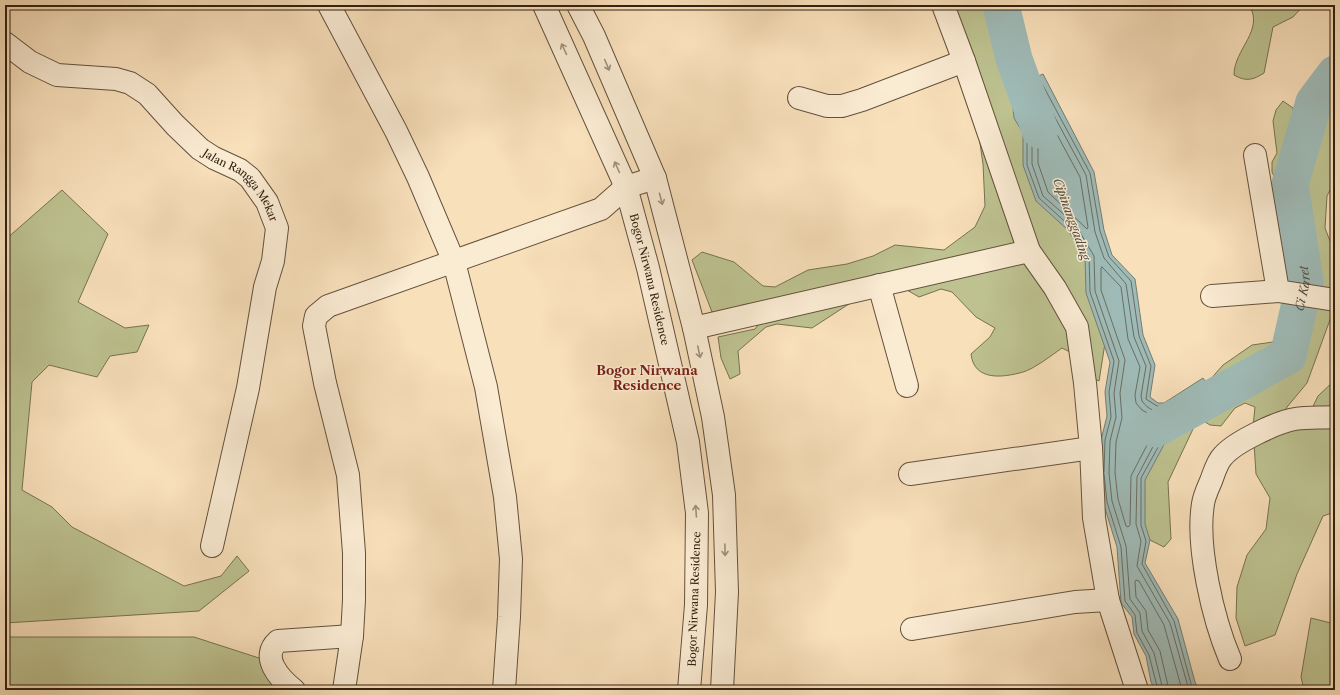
<svg xmlns="http://www.w3.org/2000/svg" width="1340" height="695" font-family="'Libre Caslon Text',serif">
	<style>
		.green { fill: #bdc290; stroke: #777250 }
		.water { fill: #9fbbb7; stroke: #737d75 }
		.lines { fill: none; stroke-linecap: round; stroke-linejoin: round }
		.shore { stroke: #686e64; stroke-width: 1 }
		.river { stroke: #9fbbb7; stroke-width: 37 }
		.minor-casing { stroke: #63513c; stroke-width: 24 }
		.tertiary-casing { stroke: #63513c; stroke-width: 24 }
		.minor { stroke: #faebd3; stroke-width: 22 }
		.tertiary { stroke: #faebd3; stroke-width: 22 }
		.oneway { stroke: #a0907c }
		.labels { text-anchor: middle; dominant-baseline: central; stroke-width: 3; stroke-linejoin: round; paint-order: stroke }
		.street-label { font-size: 11px; fill: #312111; stroke: #faebd3 }
		.water-label { font-size: 12px; font-style: italic; fill: #524f43; stroke: #faebd3 }
		.quarter-label { font-size: 13px; font-weight: bold; fill: #7a1f14; stroke: #faebd3 }
	</style>
	<rect width="100%" height="100%" fill="#f8e0bb"/>
	<filter id="stains"><feTurbulence type="fractalNoise" baseFrequency=".005" numOctaves="4"/><feColorMatrix values="0 0 0 0 .2 0 0 0 0 .09 0 0 0 0 .02 0 0 0 .5 -.17"/></filter>
	<radialGradient id="worn" r=".72"><stop offset=".6" stop-color="#630" stop-opacity="0"/><stop offset="1" stop-color="#630" stop-opacity=".3"/></radialGradient>
	<!-- green -->
	<g class="green">
		<path d="M941,5H1002L1004,12L1001,57L1028,124L1072,206L1108,324L1099,381L1079,372L1072,353L1062,348C1052,355 1034,369 1023,372C1002,378 974,381 971,354L990,337L995,328L976,317L952,292L941,289L919,297L900,286L875,287L812,328L777,324L766,327L738,351L740,374L730,379L721,358L718,337L755,329L769,311L766,301L742,305L723,316L712,312L692,260L702,252L734,262L763,286L775,287L808,270L847,264L873,256L895,245L944,250L975,227L985,206L983,164L974,102Z"/>
		<path d="M1249,5H1304L1293,17L1273,27L1264,73C1253,80 1246,82 1234,75C1234,49 1265,30 1249,5Z"/>
		<polygon points="1335,88 1335,181 1327,196 1325,228 1335,254 1335,306 1307,383 1287,407 1274,435 1305,423 1318,396 1335,380 1335,512 1323,516 1297,574 1275,635 1245,646 1236,618 1237,587 1247,555 1266,529 1270,498 1256,474 1253,427 1255,407 1245,403 1235,408 1221,426 1210,425 1202,420 1193,429 1168,482 1171,539 1164,547 1140,535 1137,490 1150,448 1223,365 1252,345 1273,342 1293,303 1295,292 1288,208 1272,172 1272,162 1277,153 1273,121 1276,110 1283,101 1293,108 1296,131 1305,139 1321,124 1322,103"/>
		<polygon points="62,190 108,234 78,302 125,328 149,325 137,352 110,356 97,377 49,365 32,382 22,490 52,507 72,527 184,586 221,576 237,556 249,571 199,611 5,623 5,240"/>
		<polygon points="1311,618 1335,624 1335,690 1304,690 1301,677"/>
		<polygon points="5,637 194,637 259,658 288,690 5,690"/>
	</g>
	<!-- water -->
	<polygon class="water" points="1043,74 1094,172 1104,230 1112,255 1135,279 1143,335 1155,365 1150,397 1158,403 1164,403 1203,378 1213,394 1175,424 1145,480 1145,524 1150,540 1145,563 1178,619 1195,682 1199,690 1155,690 1151,682 1146,656 1134,634 1132,617 1121,603 1117,547 1103,502 1101,440 1107,416 1105,392 1110,362 1086,293 1085,257 1068,230 1036,201 1023,165 1023,133 1014,118 1011,88"/>
	<g class="lines">
		<!-- shore -->
		<g class="shore">
			<polygon points="1035,94 1080,177 1088,227 1087,229 1048,192 1038,163 1038,131 1029,113 1027,98"/>
			<polygon points="1102,267 1121,287 1128,339 1140,367 1135,395 1136,403 1142,410 1160,420 1131,476 1130,525 1128,527 1126,526 1118,499 1115,473 1116,442 1122,418 1120,393 1125,360 1101,290 1101,269"/>
			<polyline points="1104,472 1105,440 1111,417 1109,392 1114,361 1090,292 1089,256 1071,227 1039,198 1027,165 1027,133 1018,116 1015,91 1040,80 1090,173 1100,231 1109,257 1131,281 1139,336 1151,366 1146,399 1157,406 1164,407 1200,384 1207,392 1172,422 1141,478 1141,525 1146,541 1142,564 1174,621 1191,684 1195,690"/>
			<polyline points="1104,474 1107,502 1121,547 1125,601 1135,615 1137,633 1149,655 1158,690"/>
			<path d="M1163,690L1154,653L1142,631L1140,613L1130,599L1126,546L1112,501L1109,473L1110,441L1116,417L1114,393L1119,361L1095,291L1094,256L1075,224L1043,196L1032,164V132L1023,115L1021,94L1038,86L1086,175L1095,232L1104,258L1126,284L1134,337L1146,366L1141,396L1142,401C1155,419 1170,409 1184,400L1187,401L1167,420L1137,477L1136,524L1141,541L1137,566L1170,623L1189,690"/>
			<polyline points="1169,690 1160,651 1148,630 1146,611 1136,597 1135,582 1136,580 1139,581 1164,625 1182,690"/>
		</g>
		<!-- river -->
		<g class="river">
			<polyline points="1001,5 1014,59 1040,130"/>
			<path id="s1" d="M1155,429L1288,356L1305,281L1290,184L1314,102L1335,74"/>
		</g>
		<!-- minor casing -->
		<g class="minor-casing">
			<g id="minor">
				<polyline points="329,5 396,131 418,177 454,262 486,387 505,497 511,559 509,617 504,690"/>
				<polyline points="943,5 964,61 1029,251 1055,288 1077,327 1085,383 1091,448 1094,518 1108,600 1137,690"/>
				<path id="s2" d="M5,43L30,62L57,75L116,79L130,83L147,94L175,125L200,149L214,158L240,170L250,178L267,202L277,228L273,261L265,287L248,388L212,546"/>
				<polyline points="799,98 827,106 842,106 862,100 964,61"/>
				<polyline points="1255,155 1278,291 1335,300"/>
				<polyline points="879,285 907,386"/>
				<polyline points="1212,296 1278,291"/>
				<polyline points="694,328 1029,251"/>
				<polyline points="910,474 1091,448"/>
				<polyline points="912,629 1075,602 1108,600"/>
				<path d="M1230,659C1213,619 1196,546 1203,504C1204,496 1208,488 1211,481C1214,473 1217,462 1223,456C1235,442 1277,422 1295,419C1308,417 1322,418 1335,417"/>
				<path d="M294,690C279,678 260,657 278,641L352,636"/>
				<polyline points="344,690 352,636 354,600 354,553 348,475 325,383 314,326 316,316 328,306 601,209 626,187 655,178"/>
			</g>
		</g>
		<!-- tertiary casing -->
		<g class="tertiary-casing">
			<g id="tertiary">
				<path id="s3" d="M544,5L626,187L648,268L688,442L697,513L696,605L689,690"/>
				<polyline points="578,5 594,36 655,178 694,328 713,417 724,495 727,592 722,690"/>
			</g>
		</g>
		<!-- minor -->
		<use href="#minor" class="minor"/>
		<!-- tertiary -->
		<use href="#tertiary" class="tertiary"/>
	</g>
	<!-- one-way arrows -->
	<defs><path id="oneway-shaft" d="M-6 0H5M1.5-3L5.5 0L1.5 3" fill="none" stroke-width="1.6" stroke-linecap="round" stroke-linejoin="round"/></defs>
	<g class="oneway">
		<use href="#oneway-shaft" transform="translate(564 49) rotate(-115)"/>
		<use href="#oneway-shaft" transform="translate(607 65) rotate(67)"/>
		<use href="#oneway-shaft" transform="translate(617 167) rotate(-114)"/>
		<use href="#oneway-shaft" transform="translate(661 199) rotate(75)"/>
		<use href="#oneway-shaft" transform="translate(699 352) rotate(78)"/>
		<use href="#oneway-shaft" transform="translate(696 511) rotate(-94)"/>
		<use href="#oneway-shaft" transform="translate(725 550) rotate(89)"/>
	</g>
	<g class="labels">
		<!-- street labels -->
		<g class="street-label">
			<text stroke="none"><textPath href="#s2" startOffset="288">Jalan Rangga Mekar</textPath></text>
			<text stroke="none"><textPath href="#s3" startOffset="295">Bogor Nirwana Residence</textPath></text>
			<text transform="translate(694 599) rotate(-88)">Bogor Nirwana Residence</text>
		</g>
		<!-- water labels -->
		<g class="water-label">
			<text transform="translate(1072 219) rotate(70)">Cipinanggading</text>
			<text stroke="none"><textPath href="#s1" startOffset="221">Ci Karet</textPath></text>
		</g>
		<!-- quarter labels -->
		<g class="quarter-label">
			<text x="647" y="370">Bogor Nirwana<tspan x="647" dy="15">Residence</tspan></text>
		</g>
	</g>
	<!-- margin -->
	<rect width="1340" height="695" fill="none" stroke="#f8e0bb" stroke-width="20"/>
	<rect x="6" y="6" width="1328" height="683" fill="none" stroke="#312111" stroke-width="2"/>
	<rect x="10" y="10" width="1320" height="675" fill="none" stroke="#312111"/>
	<rect width="100%" height="100%" filter="url(#stains)"/>
	<rect width="100%" height="100%" fill="url(#worn)"/>
</svg>
